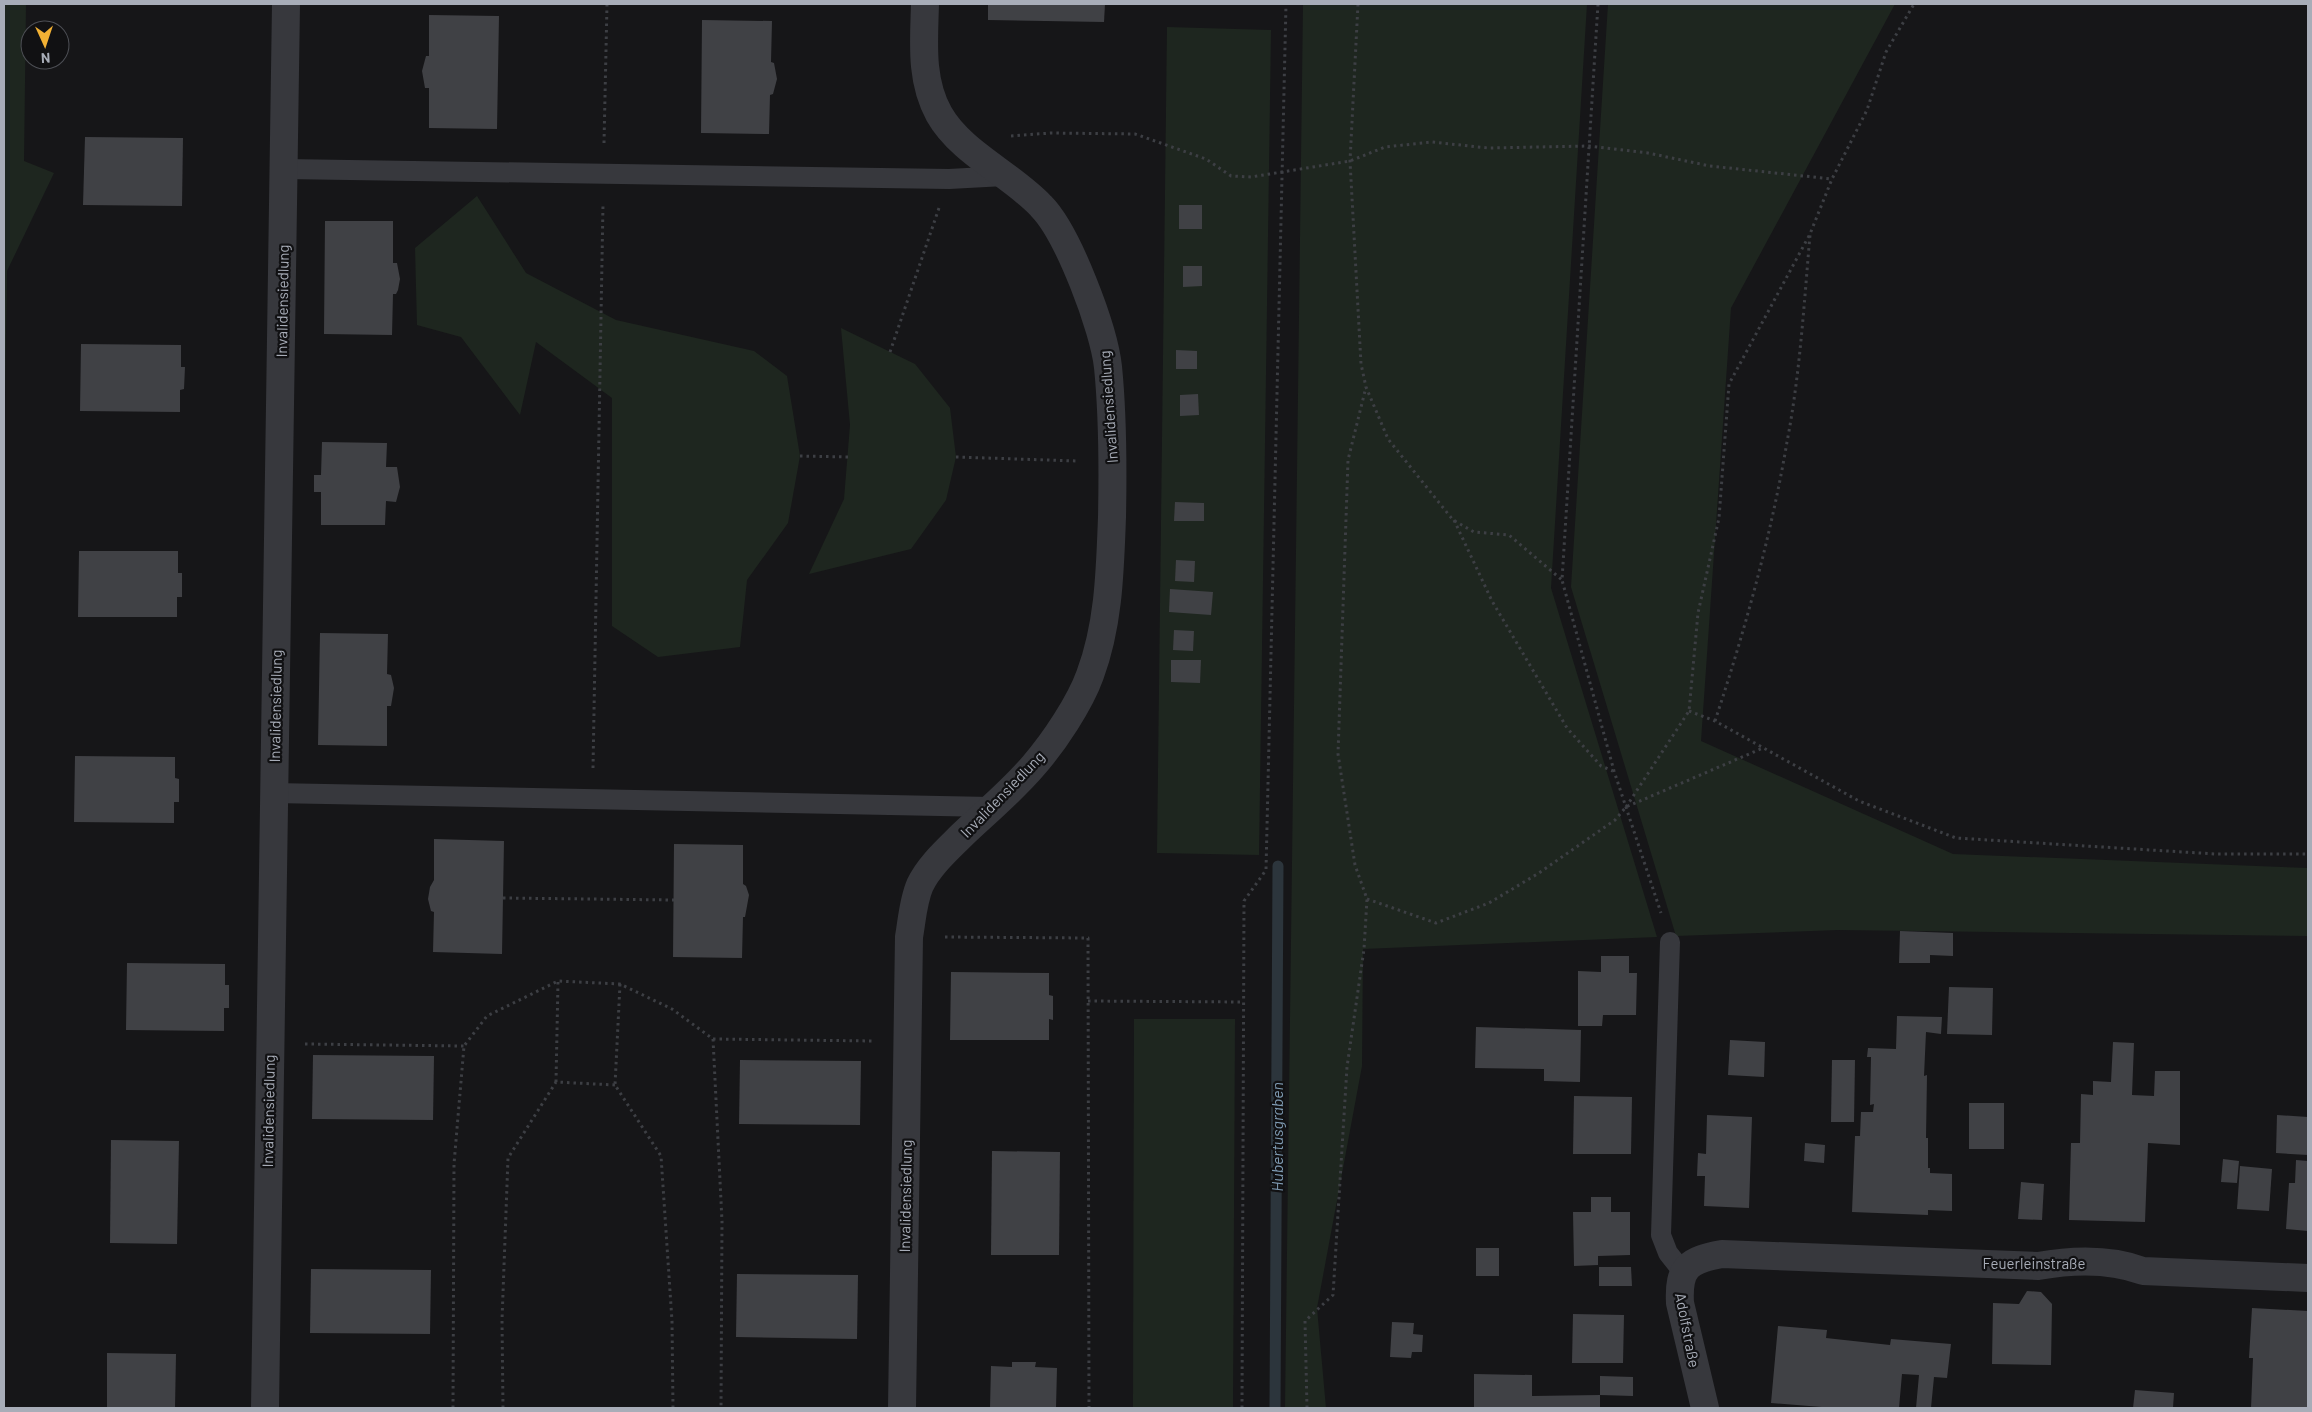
<svg xmlns="http://www.w3.org/2000/svg" width="2312" height="1412" font-family="Barlow,sans-serif">
	<style>
		.green { fill: #1e261f }
		.lines { fill: none; stroke-linecap: round; stroke-linejoin: round }
		.stream { stroke: #2c353c; stroke-width: 11 }
		.building { fill: #404145 }
		.path { stroke: #3d3f44; stroke-width: 3; stroke-dasharray: 2.5 4; stroke-linecap: butt }
		.service { stroke: #37383d; stroke-width: 20 }
		.minor { stroke: #37383d; stroke-width: 28 }
		.labels { text-anchor: middle; dominant-baseline: central; stroke-width: 4.5; stroke-linejoin: round; paint-order: stroke }
		.street-label { font-size: 15px; fill: #a8adb8; stroke: #111113 }
		.water-label { font-size: 16px; font-style: italic; fill: #7f9bb3; stroke: #111113 }
	</style>
	<rect width="100%" height="100%" fill="#161618"/>
	<!-- green -->
	<g class="green">
		<polygon points="4,4 26,4 24,161 54,173 7,271 4,458"/>
		<polygon points="1303,4 1587,4 1551,588 1657,937 1363,949 1362,1066 1317,1308 1326,1408 1285,1408"/>
		<polygon points="1608,4 1895,4 1731,308 1701,741 1953,854 2308,868 2308,936 1838,930 1676,936 1571,587"/>
		<polygon points="1167,27 1271,30 1259,855 1157,853"/>
		<polygon points="477,196 526,273 616,320 754,351 787,376 800,456 788,523 747,580 740,647 658,657 612,626 612,398 536,342 520,415 461,337 417,325 415,248"/>
		<polygon points="841,328 915,364 950,408 956,457 946,500 911,549 809,574 844,499 850,425"/>
		<polygon points="1134,1019 1235,1019 1233,1408 1133,1408"/>
	</g>
	<g class="lines">
		<!-- stream -->
		<polyline class="stream" points="1275,1408 1278,866"/>
	</g>
	<!-- building -->
	<g class="building">
		<polygon points="988,4 1105,4 1104,22 988,20"/>
		<polygon points="429,15 499,16 497,129 429,128 429,88 425,88 422,71 426,56 429,56"/>
		<polygon points="702,20 772,21 771,62 774,63 777,79 773,94 770,95 769,134 701,133"/>
		<polygon points="85,137 183,138 182,206 83,205"/>
		<rect x="1179" y="205" width="23" height="24"/>
		<polygon points="325,221 393,221 393,263 397,263 400,279 398,290 396,294 393,294 392,335 324,334"/>
		<polygon points="1183,266 1202,266 1202,286 1183,287"/>
		<polygon points="81,344 181,345 181,367 185,367 184,389 180,390 180,412 80,411"/>
		<polygon points="1176,350 1197,351 1197,369 1176,369"/>
		<polygon points="1198,394 1199,415 1180,416 1180,395"/>
		<polygon points="322,442 387,443 386,467 397,467 400,487 396,502 386,501 385,525 321,525 321,492 314,492 314,475 321,475"/>
		<polygon points="1175,502 1204,503 1204,521 1174,521"/>
		<polygon points="79,551 178,551 178,573 182,573 182,597 177,597 177,617 78,617"/>
		<polygon points="1176,560 1195,561 1194,582 1175,581"/>
		<polygon points="1170,589 1213,592 1211,615 1169,612"/>
		<polygon points="1174,630 1194,631 1193,651 1173,650"/>
		<polygon points="320,633 388,634 387,674 391,675 394,688 391,706 387,706 387,746 318,745"/>
		<polygon points="1171,660 1201,660 1200,683 1171,682"/>
		<polygon points="75,756 175,757 175,778 179,779 179,802 174,802 174,823 74,822"/>
		<polygon points="434,839 504,841 502,954 433,952 434,912 431,911 428,899 430,887 434,880"/>
		<polygon points="674,844 743,845 743,884 746,886 749,895 745,917 743,917 742,958 673,957"/>
		<polygon points="1900,931 1953,933 1953,956 1930,955 1930,963 1899,963"/>
		<polygon points="1601,956 1629,956 1629,973 1637,973 1636,1015 1603,1015 1602,1026 1578,1026 1578,971 1601,972"/>
		<polygon points="127,963 225,964 225,985 229,985 229,1008 224,1008 224,1031 126,1030"/>
		<polygon points="951,972 1049,973 1049,995 1053,996 1053,1020 1049,1019 1049,1040 950,1040"/>
		<polygon points="1949,987 1993,988 1992,1035 1947,1034"/>
		<polygon points="1897,1016 1942,1017 1941,1034 1926,1032 1924,1076 1927,1075 1926,1138 1928,1138 1928,1168 1930,1168 1930,1173 1952,1174 1952,1211 1928,1210 1928,1215 1852,1212 1855,1136 1860,1136 1861,1112 1873,1112 1874,1104 1870,1105 1871,1057 1867,1057 1868,1048 1896,1049"/>
		<polygon points="1476,1027 1581,1030 1580,1082 1544,1081 1544,1069 1475,1068"/>
		<polygon points="1730,1040 1765,1042 1764,1077 1728,1075"/>
		<polygon points="2113,1042 2134,1043 2132,1095 2154,1096 2155,1071 2180,1071 2180,1145 2148,1143 2145,1222 2069,1220 2071,1143 2080,1143 2081,1094 2093,1095 2093,1081 2111,1082"/>
		<polygon points="313,1055 434,1056 433,1120 312,1119"/>
		<polygon points="740,1060 861,1061 860,1125 739,1124"/>
		<polygon points="1832,1060 1855,1060 1854,1122 1831,1122"/>
		<polygon points="1574,1096 1632,1097 1631,1154 1573,1154"/>
		<rect x="1969" y="1103" width="35" height="46"/>
		<polygon points="1707,1115 1752,1117 1749,1208 1704,1206 1705,1176 1697,1176 1698,1153 1706,1154"/>
		<polygon points="2277,1115 2308,1117 2308,1155 2276,1153"/>
		<polygon points="111,1140 179,1141 177,1244 110,1243"/>
		<polygon points="1805,1143 1825,1145 1824,1163 1804,1161"/>
		<polygon points="992,1151 1060,1152 1059,1255 991,1255"/>
		<polygon points="2223,1159 2239,1161 2237,1183 2221,1182"/>
		<polygon points="2296,1160 2308,1161 2308,1231 2286,1229 2289,1183 2295,1183"/>
		<polygon points="2240,1166 2272,1169 2269,1211 2237,1209"/>
		<polygon points="2021,1182 2044,1184 2042,1220 2018,1219"/>
		<polygon points="1591,1197 1611,1197 1611,1212 1630,1212 1630,1255 1598,1256 1598,1265 1574,1266 1573,1212 1591,1212"/>
		<rect x="1476" y="1248" width="23" height="28"/>
		<polygon points="1599,1267 1631,1267 1632,1286 1599,1286"/>
		<polygon points="311,1269 431,1270 430,1334 310,1333"/>
		<polygon points="737,1274 858,1275 857,1339 736,1337"/>
		<polygon points="2027,1291 2041,1292 2052,1304 2051,1365 1992,1364 1993,1303 2019,1304"/>
		<polygon points="2252,1308 2308,1311 2308,1408 2251,1408 2253,1358 2249,1358"/>
		<polygon points="1573,1314 1624,1315 1623,1363 1572,1363"/>
		<polygon points="1392,1322 1414,1323 1413,1334 1423,1335 1422,1352 1412,1352 1411,1358 1390,1357"/>
		<polygon points="1778,1326 1827,1330 1826,1338 1890,1345 1891,1339 1951,1344 1947,1378 1934,1377 1931,1408 1916,1408 1919,1375 1902,1374 1899,1408 1834,1408 1771,1403"/>
		<polygon points="107,1353 176,1354 175,1408 107,1408"/>
		<polygon points="1012,1362 1036,1362 1035,1367 1057,1368 1056,1408 990,1408 991,1366 1012,1367"/>
		<polygon points="1474,1374 1532,1375 1532,1396 1600,1395 1600,1376 1633,1377 1633,1396 1600,1395 1600,1408 1474,1408"/>
		<polygon points="2135,1390 2174,1393 2173,1408 2133,1408"/>
	</g>
	<g class="lines">
		<!-- path -->
		<g class="path">
			<polyline points="1358,4 1350,161 1361,364 1366,387 1388,439 1453,520 1474,532 1509,535 1562,580"/>
			<polyline points="1598,4 1562,580 1614,771 1661,913"/>
			<polyline points="1011,136 1051,133 1135,134 1206,159 1231,176 1251,177 1350,161 1385,147 1432,142 1488,148 1589,146 1648,153 1710,166 1832,179"/>
			<polyline points="604,143 607,4"/>
			<polyline points="890,352 939,208"/>
			<polyline points="800,456 848,457"/>
			<polyline points="956,457 1077,461"/>
			<polyline points="1454,520 1492,601 1567,728 1601,766 1613,771"/>
			<polyline points="1689,711 1715,721 1859,801 1956,838 2216,854 2308,854"/>
			<path d="M1715,721C1745,630 1771,536 1787,442C1800,374 1804,304 1810,235"/>
			<polyline points="593,768 603,204"/>
			<polyline points="1626,807 1689,711 1698,613 1719,518 1729,384 1810,234 1832,179 1867,110 1886,52 1914,4"/>
			<polyline points="503,898 674,900"/>
			<polyline points="1367,899 1436,923 1489,903 1539,873 1615,820 1626,807 1763,748"/>
			<polyline points="945,937 1088,938 1089,1408"/>
			<polyline points="620,984 615,1085 661,1156 672,1321 673,1408"/>
			<polyline points="1088,1001 1244,1002"/>
			<polyline points="713,1039 873,1041"/>
			<polyline points="305,1044 464,1046"/>
			<polyline points="556,1082 558,981"/>
			<polyline points="453,1408 454,1164 464,1046 487,1016 558,981 620,984 672,1009 713,1039 722,1221 721,1408"/>
			<polyline points="503,1408 502,1320 508,1158 556,1082 615,1085"/>
			<polyline points="1242,1408 1244,901 1266,870 1286,4"/>
			<polyline points="1307,1408 1305,1321 1333,1295 1347,1067 1364,949 1367,899 1355,865 1338,754 1348,460 1366,387"/>
		</g>
		<!-- service -->
		<g class="service">
			<polyline points="285,169 949,179 1004,176"/>
			<polyline points="273,793 991,807"/>
			<polyline points="1670,942 1661,1235 1668,1253 1683,1272"/>
		</g>
		<!-- minor -->
		<g class="minor">
			<polyline points="265,1408 286,4"/>
			<path d="M902,1408L909,937C912,920 913,901 920,885C929,866 947,850 961,836C985,813 1012,791 1034,765C1054,742 1080,703 1090,675C1109,624 1110,570 1112,517C1113,467 1113,417 1108,367C1104,329 1068,233 1041,206C1011,174 961,153 939,114C920,80 924,41 925,4"/>
			<path d="M1705,1408L1680,1303C1678,1267 1689,1260 1722,1254L2038,1266C2072,1260 2111,1259 2143,1271L2308,1278"/>
		</g>
	</g>
	<g class="labels">
		<!-- street labels -->
		<g class="street-label">
			<text transform="translate(282 301) rotate(-89)">Invalidensiedlung</text>
			<text transform="translate(1108 407) rotate(-94)">Invalidensiedlung</text>
			<text transform="translate(275 706) rotate(-89)">Invalidensiedlung</text>
			<text transform="translate(1002 794) rotate(-46)">Invalidensiedlung</text>
			<text transform="translate(268 1111) rotate(-89)">Invalidensiedlung</text>
			<text transform="translate(905 1196) rotate(-89)">Invalidensiedlung</text>
			<text x="2034" y="1263">Feuerleinstraße</text>
			<text transform="translate(1688 1330) rotate(79)">Adolfstraße</text>
		</g>
		<!-- water labels -->
		<g class="water-label">
			<text transform="translate(1276 1137) rotate(-90)">Hubertusgraben</text>
		</g>
	</g>
	<!-- border -->
	<rect width="2312" height="1412" fill="none" stroke="#a8adb8" stroke-width="10"/>
	<!-- north arrow -->
	<g transform="translate(45 45) rotate(177)"><circle r="24" fill="#111113" stroke="#4d4f55"/>
	<path d="M0-4L9 19L0 12L-9 19Z" fill="#f2b134"/>
	<text y="-8" font-size="14" font-weight="bold" text-anchor="middle" fill="#a8adb8">N</text>
	</g>
</svg>
